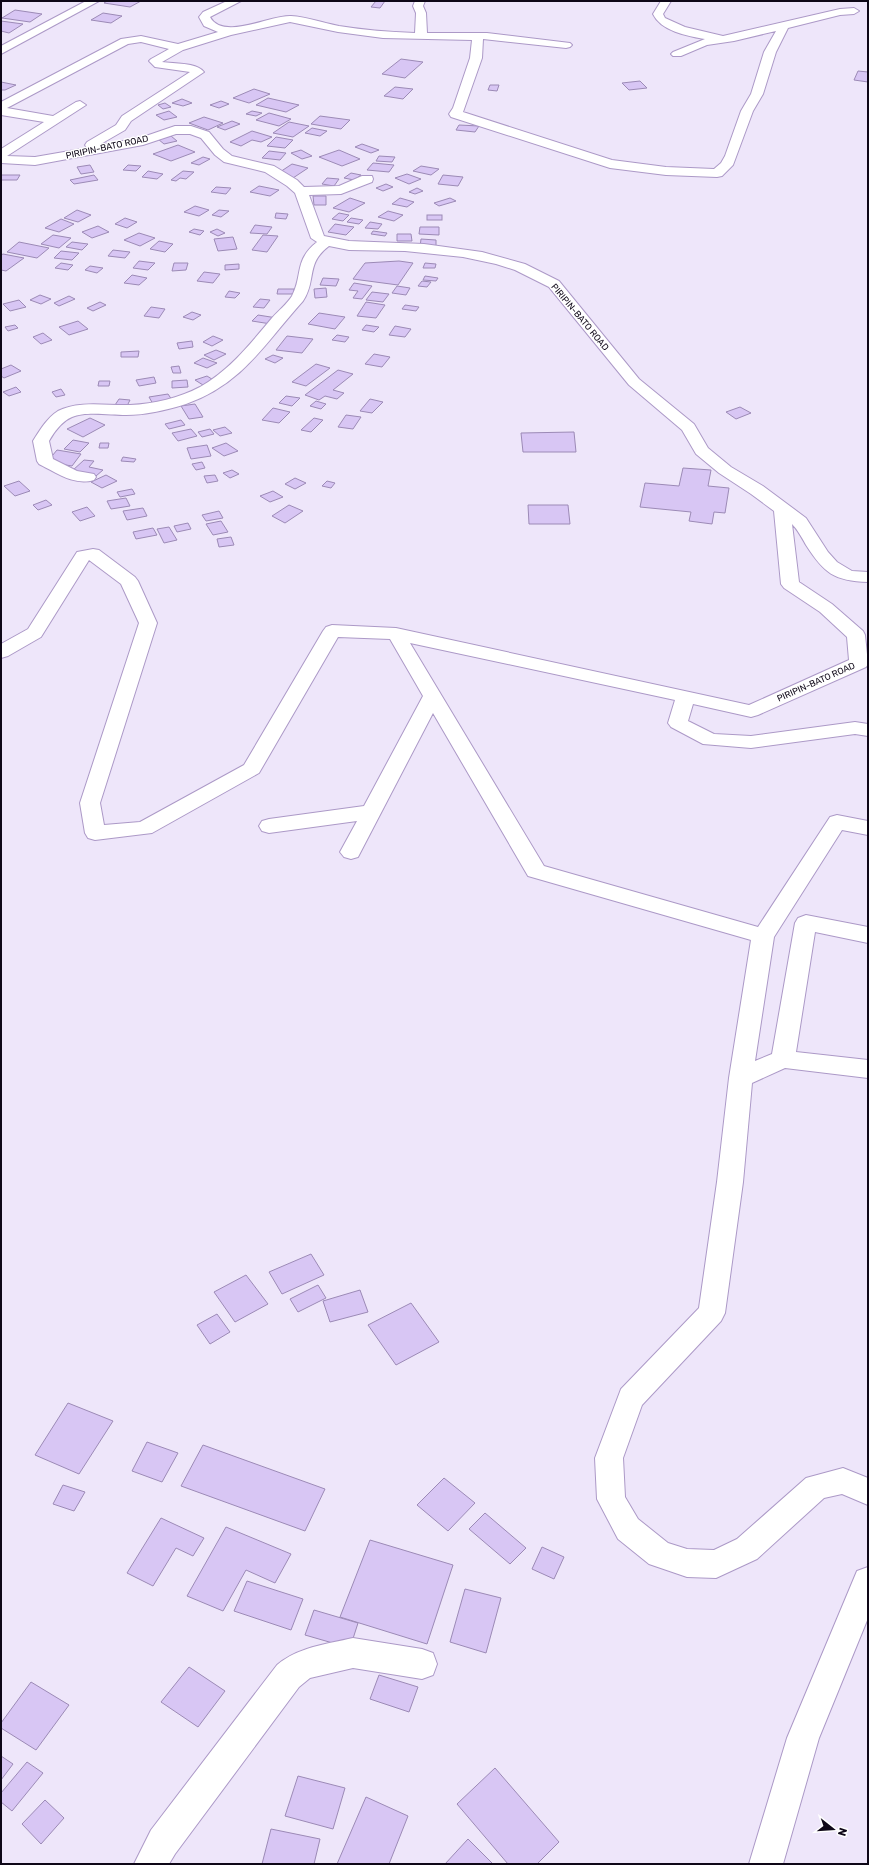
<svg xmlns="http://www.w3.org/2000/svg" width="869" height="1865" font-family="Rubik,sans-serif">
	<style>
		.building { fill: #d8c6f4; stroke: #9c8ab6 }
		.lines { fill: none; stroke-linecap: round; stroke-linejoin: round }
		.minor-casing { stroke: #ac99c7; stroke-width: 2 }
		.minor { fill: #fff; fill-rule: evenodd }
		.labels { text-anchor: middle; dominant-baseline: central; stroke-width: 3; stroke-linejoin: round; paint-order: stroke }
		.far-street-label { font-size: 9px; fill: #0e0717; stroke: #fff }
	</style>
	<rect width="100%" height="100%" fill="#eee6fa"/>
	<!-- building -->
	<g class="building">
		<polygon points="107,1 141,1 130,7 104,3"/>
		<polygon points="376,1 385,1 380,8 371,7"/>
		<polygon points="15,10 42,14 30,22 2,18"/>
		<polygon points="103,13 122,16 111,23 91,20"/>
		<polygon points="1,21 23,24 9,33 1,31"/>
		<polygon points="401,59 423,62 405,78 382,74"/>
		<polygon points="858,71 868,72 868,82 854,80"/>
		<polygon points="640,81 647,88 629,90 622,83"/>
		<polygon points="1,82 16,85 5,90 1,90"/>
		<polygon points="490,85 499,85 497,91 488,90"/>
		<polygon points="395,87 413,89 403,99 384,96"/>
		<polygon points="254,89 270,94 249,103 233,98"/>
		<polygon points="268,98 299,105 286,112 256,105"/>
		<polygon points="182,99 192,103 183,106 172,103"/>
		<polygon points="221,101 229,104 219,108 210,105"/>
		<polygon points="165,103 171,107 163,109 158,105"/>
		<polygon points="169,111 177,117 164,120 156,115"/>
		<polygon points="252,111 262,113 256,116 246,114"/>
		<polygon points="269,113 291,119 279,126 256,120"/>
		<polygon points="320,116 350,120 341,129 311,124"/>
		<polygon points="204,117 223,123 208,130 189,123"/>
		<polygon points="232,121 240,124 225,130 217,127"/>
		<polygon points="289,122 309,126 293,137 273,133"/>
		<polygon points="459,125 479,126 475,132 456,130"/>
		<polygon points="312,128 327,131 320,136 305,133"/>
		<polygon points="252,131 272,137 261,142 252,140 241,146 230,142"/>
		<polygon points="171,136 177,141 164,144 158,139"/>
		<polygon points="276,137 293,140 285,148 267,146"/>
		<polygon points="362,144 379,150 371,153 355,147"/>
		<polygon points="178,145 195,152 171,161 153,154"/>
		<polygon points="301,150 312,156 302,159 291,153"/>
		<polygon points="339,150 360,159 342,166 319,157"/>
		<polygon points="269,151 286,153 280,160 262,158"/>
		<polygon points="379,156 395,157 392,162 376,161"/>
		<polygon points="203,157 210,159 199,165 191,163"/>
		<polygon points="373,163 394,165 389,172 367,170"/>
		<polygon points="292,164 308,168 293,178 277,174"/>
		<polygon points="90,165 94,172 81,174 77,167"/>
		<polygon points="128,165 141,166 136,171 123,170"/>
		<polygon points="421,166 439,169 431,175 413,171"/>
		<polygon points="148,171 163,174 157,179 142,177"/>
		<polygon points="183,171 194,172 186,179 180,178 176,181 171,180"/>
		<polygon points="351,173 361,175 354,180 344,178"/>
		<polygon points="407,174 421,179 409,184 395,178"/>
		<polygon points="1,175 20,175 17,180 1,180"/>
		<polygon points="94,175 98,180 74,184 70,180"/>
		<polygon points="443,175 463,177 458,186 438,184"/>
		<polygon points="327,178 339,179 334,186 322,184"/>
		<polygon points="386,184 393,187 383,191 376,188"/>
		<polygon points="259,186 279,190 270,196 250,192"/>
		<polygon points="216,187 231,188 226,194 211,192"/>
		<polygon points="417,188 423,191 415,194 409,192"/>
		<polygon points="313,196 326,196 326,205 314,205"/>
		<polygon points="350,198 365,203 349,212 333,208"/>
		<polygon points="400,198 414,202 407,207 392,204"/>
		<polygon points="450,198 456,201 439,206 434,203"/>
		<polygon points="195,206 209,210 199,216 184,212"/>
		<polygon points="77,210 91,215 78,222 64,218"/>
		<polygon points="219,210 229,211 221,217 212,215"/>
		<polygon points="388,211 403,215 394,221 378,217"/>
		<polygon points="276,213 288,214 286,219 275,218"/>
		<polygon points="339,213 349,215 343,221 332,219"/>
		<rect x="427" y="215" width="15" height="5"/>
		<polygon points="125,218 137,222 127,228 115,224"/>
		<polygon points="351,218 363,220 359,224 347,222"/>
		<polygon points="61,219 74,224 59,232 45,228"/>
		<polygon points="370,222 382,224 378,229 365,228"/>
		<polygon points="335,224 354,227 346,235 328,232"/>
		<polygon points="255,225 272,227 267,234 250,233"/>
		<polygon points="98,226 109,232 92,238 82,232"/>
		<polygon points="420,227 439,227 439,235 419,234"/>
		<polygon points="194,229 204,231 200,235 189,232"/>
		<polygon points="217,229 225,233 218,236 210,232"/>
		<polygon points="373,231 387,233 385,236 371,234"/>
		<polygon points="139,233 155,238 140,246 124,240"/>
		<polygon points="397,234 411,234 412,241 397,241"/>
		<polygon points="53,235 71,238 59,248 41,244"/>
		<polygon points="263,235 278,236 267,252 252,250"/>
		<polygon points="233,237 237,249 218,251 214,239"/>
		<polygon points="421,239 436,240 436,248 420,247"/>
		<polygon points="159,241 173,244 165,252 150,249"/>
		<polygon points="19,242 49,248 37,258 7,252"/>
		<polygon points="72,242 88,244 82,250 66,247"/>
		<polygon points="113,250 130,252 125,258 108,256"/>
		<polygon points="61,251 79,253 72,260 54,258"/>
		<polygon points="3,254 24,258 6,271 1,270 1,255"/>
		<polygon points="139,261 155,263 148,270 133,268"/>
		<polygon points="399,261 413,263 398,285 353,279 365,263"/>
		<polygon points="61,263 73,265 68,270 55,268"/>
		<polygon points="174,263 188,263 186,270 172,271"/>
		<polygon points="425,263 436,264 435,268 423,268"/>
		<polygon points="239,264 239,269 225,270 225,265"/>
		<polygon points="90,266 103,268 97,273 85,270"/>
		<polygon points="204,272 220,274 213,283 197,281"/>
		<polygon points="132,275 147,278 139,285 124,283"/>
		<polygon points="425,276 438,278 436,281 423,280"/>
		<polygon points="323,278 339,279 336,286 320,285"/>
		<polygon points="422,281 431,282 427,287 418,286"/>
		<polygon points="354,283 372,286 362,299 353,298 358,291 349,290"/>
		<polygon points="397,286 410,288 406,295 392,293"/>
		<polygon points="326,288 327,297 315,298 314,289"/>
		<polygon points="278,289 294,289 294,294 277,294"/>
		<polygon points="229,291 240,293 235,298 225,297"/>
		<polygon points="372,292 389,294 383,302 366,300"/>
		<polygon points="40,295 51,299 41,304 30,300"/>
		<polygon points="69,296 75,299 59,306 54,303"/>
		<polygon points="260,299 270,300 264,308 253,307"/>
		<polygon points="19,300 26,307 10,311 3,304"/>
		<polygon points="100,302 106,305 93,311 87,308"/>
		<polygon points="366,302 385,305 376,318 357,316"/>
		<polygon points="405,305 419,307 416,311 402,309"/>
		<polygon points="151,307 165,309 159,318 144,316"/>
		<polygon points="192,312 201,315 193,320 183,317"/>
		<polygon points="319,313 345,317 335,329 308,324"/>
		<polygon points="258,315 277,318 271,324 252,321"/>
		<polygon points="78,321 88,329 69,335 59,327"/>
		<polygon points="15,325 18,328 8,331 5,327"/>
		<polygon points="366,325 379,327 374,332 362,330"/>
		<polygon points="395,326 411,329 405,337 389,335"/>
		<polygon points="43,333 52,340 41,344 33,337"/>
		<polygon points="337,335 349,337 345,342 332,340"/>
		<polygon points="213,336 223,340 212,346 203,342"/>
		<polygon points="287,336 313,339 302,353 276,350"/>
		<polygon points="192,341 193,347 179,349 177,343"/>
		<polygon points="216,350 226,354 214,360 204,355"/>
		<polygon points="139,351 138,357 121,357 121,352"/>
		<polygon points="374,354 390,357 382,367 365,364"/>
		<polygon points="273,355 283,358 275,363 265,359"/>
		<polygon points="203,358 217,363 207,368 194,363"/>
		<polygon points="316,364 330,368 306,386 292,382"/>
		<polygon points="11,365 21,371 4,378 1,376 1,369"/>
		<polygon points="179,366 181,373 173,373 171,367"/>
		<polygon points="338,370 353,374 333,390 344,393 337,399 325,396 319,400 305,395"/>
		<polygon points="207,376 215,381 203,385 195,380"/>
		<polygon points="154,377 156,383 139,386 136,380"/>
		<polygon points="187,380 188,387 172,388 172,381"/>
		<polygon points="99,381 110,381 109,386 98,386"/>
		<polygon points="16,387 21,392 9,396 3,392"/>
		<polygon points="61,389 65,395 56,397 52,392"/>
		<polygon points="168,394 172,400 153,404 149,397"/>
		<polygon points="286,396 300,398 292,406 279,403"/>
		<polygon points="119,399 130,400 127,406 115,405"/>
		<polygon points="370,399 383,402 372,413 360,411"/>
		<polygon points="316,401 326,404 321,409 310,406"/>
		<polygon points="195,404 203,417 189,419 181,406"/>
		<polygon points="740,407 751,413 736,419 726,412"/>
		<polygon points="273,408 290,412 279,423 262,420"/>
		<polygon points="346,415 361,417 353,429 338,427"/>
		<polygon points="90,418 105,425 83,437 67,429"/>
		<polygon points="314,418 323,420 311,432 301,430"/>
		<polygon points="181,420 185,425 169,429 165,424"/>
		<polygon points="225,427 232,433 220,436 213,430"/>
		<polygon points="191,429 197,436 178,441 172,433"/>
		<polygon points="210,429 214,434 202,437 198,432"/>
		<polygon points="574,432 576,452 523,452 521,433"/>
		<polygon points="73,440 89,443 80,452 64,449"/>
		<polygon points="100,443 109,443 108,448 99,448"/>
		<polygon points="226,443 238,451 224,456 212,448"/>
		<polygon points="207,445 211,456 191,459 187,448"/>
		<polygon points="57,450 81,454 72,466 47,462"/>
		<polygon points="123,457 136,459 134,462 121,461"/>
		<polygon points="84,460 94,461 89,467 103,470 96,476 72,471"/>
		<polygon points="202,462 205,468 196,470 192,464"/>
		<polygon points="683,468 711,470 708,486 729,488 725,513 714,512 712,524 689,521 691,512 640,507 645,483 679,486"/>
		<polygon points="232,470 239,474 230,478 223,473"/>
		<polygon points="106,475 117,481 102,488 91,482"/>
		<polygon points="215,475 218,481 207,483 204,476"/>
		<polygon points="295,478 306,483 295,489 285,484"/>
		<polygon points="19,481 30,491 15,496 4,486"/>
		<polygon points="327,481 335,483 331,488 322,486"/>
		<polygon points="132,489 135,494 120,497 117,492"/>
		<polygon points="273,491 283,497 270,502 260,496"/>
		<polygon points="126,498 130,506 111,509 107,501"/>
		<polygon points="46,500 52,505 38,510 33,505"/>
		<polygon points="289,505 303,511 285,523 272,516"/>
		<polygon points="528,505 568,505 570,524 529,524"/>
		<polygon points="87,507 95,516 80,521 72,512"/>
		<polygon points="143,508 147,516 127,520 123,511"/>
		<polygon points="219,511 223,518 206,521 202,515"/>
		<polygon points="221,521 228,532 213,535 206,524"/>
		<polygon points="188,523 191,529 177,532 174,526"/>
		<polygon points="169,527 177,540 164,543 157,529"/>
		<polygon points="153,528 157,535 136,539 133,532"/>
		<polygon points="231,537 234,545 219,547 217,539"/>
		<polygon points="311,1254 324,1275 282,1294 269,1272"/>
		<polygon points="246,1275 268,1304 235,1322 214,1292"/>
		<polygon points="318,1285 326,1298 298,1312 290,1299"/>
		<polygon points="360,1290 368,1312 330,1322 323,1301"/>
		<polygon points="411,1303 439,1342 396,1365 368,1325"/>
		<polygon points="217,1314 230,1332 210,1344 197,1325"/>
		<polygon points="68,1403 113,1421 79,1474 35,1455"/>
		<polygon points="147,1442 178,1453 162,1482 132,1471"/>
		<polygon points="203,1445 325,1489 305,1531 181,1486"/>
		<polygon points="444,1478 475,1503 448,1531 417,1505"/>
		<polygon points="63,1485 85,1492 74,1511 53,1504"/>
		<polygon points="485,1513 526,1548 510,1564 469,1529"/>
		<polygon points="161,1518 204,1538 193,1556 176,1548 153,1586 127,1573"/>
		<polygon points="226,1527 291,1554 275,1583 246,1570 223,1611 187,1596"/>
		<polygon points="370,1540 453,1565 427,1644 340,1617"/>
		<polygon points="542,1547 564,1557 554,1579 532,1569"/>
		<polygon points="247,1581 303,1599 291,1630 234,1611"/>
		<polygon points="465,1589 501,1598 486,1653 450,1642"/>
		<polygon points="314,1610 358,1623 350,1648 305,1635"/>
		<polygon points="189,1667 225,1691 198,1727 161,1702"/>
		<polygon points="379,1675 418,1687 409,1712 370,1699"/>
		<polygon points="31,1682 69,1705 36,1750 1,1728 1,1723"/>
		<polygon points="1,1756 13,1764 1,1780"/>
		<polygon points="27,1762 43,1773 12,1811 1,1802 1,1793"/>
		<polygon points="495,1768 559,1842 537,1864 508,1864 457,1804"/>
		<polygon points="298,1776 345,1788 333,1829 285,1816"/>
		<polygon points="366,1797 408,1816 389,1864 337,1864"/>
		<polygon points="45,1800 64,1818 41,1844 22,1824"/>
		<polygon points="271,1829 320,1839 314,1864 262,1864"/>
		<polygon points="468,1839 493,1864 445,1864"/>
	</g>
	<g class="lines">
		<!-- minor casing -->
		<g class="minor-casing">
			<g id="minor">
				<polygon points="86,1 99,1 1,54 1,46"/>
				<path d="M227,1H241L210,17C223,41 270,15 291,16C307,17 323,23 339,26C364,30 390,32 415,33L416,13L413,6L415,1H425L423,6L426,13L427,33H487L570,43L572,45L570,47L566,48L483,39L482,58L463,112L612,160L666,167L714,169L721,163L725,156L741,111L751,94L764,52L776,31L734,41L707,45L681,56H673L671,54L673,52L705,39C687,36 661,31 653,14L661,1H671L663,14L665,18L685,27L723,36L840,9L854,8L859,11L854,14L840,15L788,28L776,52L763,94L753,111L733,165L722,176L717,177L666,175L610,168L451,117L449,114L453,108L470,58L472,40L383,38L338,32L290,22L231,35L183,50L162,62C174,64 196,62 204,72L131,121L125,130L99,145L140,138L175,126H191L209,132L223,149L232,156L274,166L297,180L304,187L339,186L362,176H372L373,179L372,182L341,194L309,195L324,236L349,241L424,244L482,252L525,264L559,281L639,379L694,424L708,448L731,467L763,486L806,518L828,552L837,562L852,571L868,572V582C834,581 824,573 806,545C802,538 798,530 792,524L799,582L832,604L863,631L865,635L868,664L866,667L758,715L751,717L693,704L688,721L714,734L751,736L855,722L868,724V736L855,734L751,748L703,744L671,727L668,723L675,700L410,643L544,866L758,927L830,817L837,815L868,821V835L842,830L774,937L755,1061L772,1054L795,923L798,918L806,915L868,927V943L815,932L796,1052L868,1060V1078L785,1068L752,1083L743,1182L725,1313L721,1321L642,1405L623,1458L625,1497L638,1519L668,1543L687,1549L714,1550L737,1539L806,1478L843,1468L868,1478V1505L842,1494L824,1498L757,1559L716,1578L687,1577L649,1564L618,1539L597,1499L595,1458L621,1389L699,1308L717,1182L729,1078L751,940L528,876L433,713L358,857L351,859L344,857L340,852L357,821L269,833L262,831L259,826L262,821L269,819L364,806L423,696L390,639L338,637L259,773L152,833L95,840L88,838L85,833L80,803L139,623L121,584L89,560L41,637L8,656L1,658V644L28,629L77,552L93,549L99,550L135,577L138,581L157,623L100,803L104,825L140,822L244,765L323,631L326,627L332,625L396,628L749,705L849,660L847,637L820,612L784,588L781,584L774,511L751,494L719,473L696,454L682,430L629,385L549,287L515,270L496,264L463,257L405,251L349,250L329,246C305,264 317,280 303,301C265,343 243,384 186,404C167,410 146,415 126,415C111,415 85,411 72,417C62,421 54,432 49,441L53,459L77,471L94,474L96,477L94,480C74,486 57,473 39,464L37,461L33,441C40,430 47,418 58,411C79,400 108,406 130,405C154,404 179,398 200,387C230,370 250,344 272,318C278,311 287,304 292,296C303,275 294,260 317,242L311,238L295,193L287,186L265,172L224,162L215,155L201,138L190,134H176L143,145L35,165L1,163V149L44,122L1,115V102L121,39L141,36L178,44L218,32L204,26L199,17L203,12ZM141,42L169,49L151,59L149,61L155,67L190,72L122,116L116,125L87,142L85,145L87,148L35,157L7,156L86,105L80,101L76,102L53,116L7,108L128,44Z"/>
				<polygon points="868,1567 868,1618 819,1738 783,1864 749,1864 787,1738 857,1571"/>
				<path d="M353,1638L422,1649L433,1653L437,1664L433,1675L422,1679L353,1668L310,1678L299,1687L175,1854L169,1864H134L151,1830L277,1665C298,1647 327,1644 353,1638Z"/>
			</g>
		</g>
		<!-- minor -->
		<use href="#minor" class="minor"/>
	</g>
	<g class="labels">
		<!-- far-street labels -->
		<g class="far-street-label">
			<text transform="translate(107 147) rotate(-12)">PIRIPIN-BATO ROAD</text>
			<text transform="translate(580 317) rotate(50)">PIRIPIN-BATO ROAD</text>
			<text transform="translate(816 682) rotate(-24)">PIRIPIN-BATO ROAD</text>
		</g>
	</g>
	<!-- border -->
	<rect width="869" height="1865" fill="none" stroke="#0e0717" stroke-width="4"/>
	<!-- north arrow -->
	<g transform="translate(833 1829) rotate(107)" stroke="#ffffff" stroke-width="3" paint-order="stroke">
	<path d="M0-3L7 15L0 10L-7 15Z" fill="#0e0717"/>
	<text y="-6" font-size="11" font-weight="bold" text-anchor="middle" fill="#0e0717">N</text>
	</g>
</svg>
